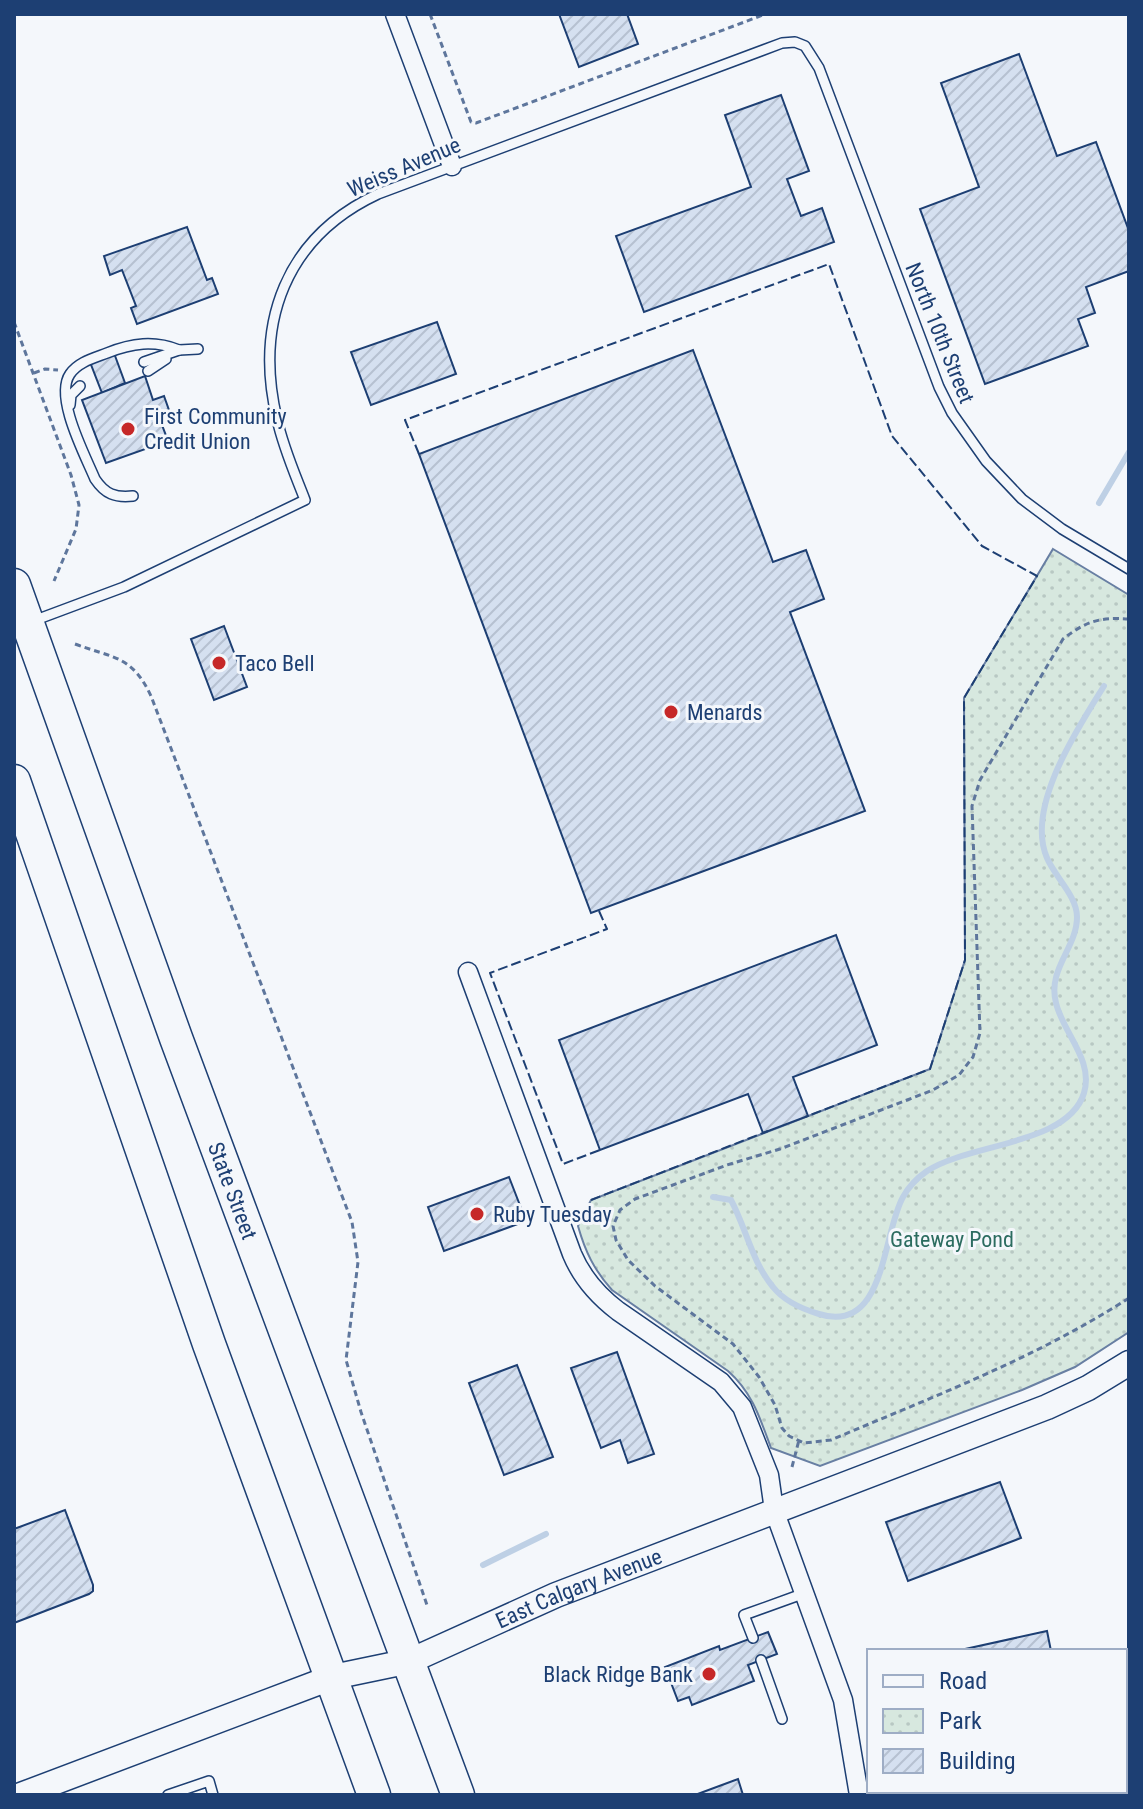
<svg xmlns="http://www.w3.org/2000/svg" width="1143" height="1809" font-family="'Roboto Condensed',sans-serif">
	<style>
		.park { fill: url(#park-dots); stroke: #687fa3; stroke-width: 2 }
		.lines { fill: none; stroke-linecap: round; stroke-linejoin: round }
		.stream { stroke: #bed0e5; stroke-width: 6 }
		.building { fill: url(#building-hatch); stroke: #1d3f73; stroke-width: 2 }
		.lane-casing { stroke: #1d3f73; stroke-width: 12 }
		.street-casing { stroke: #1d3f73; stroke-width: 21 }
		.secondary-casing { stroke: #1d3f73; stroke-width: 27 }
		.highway-casing { stroke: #1d3f73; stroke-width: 35 }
		.path { stroke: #5e769c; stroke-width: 3; stroke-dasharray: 6 4; stroke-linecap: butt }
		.lane { stroke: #f4f7fb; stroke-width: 9 }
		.street { stroke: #f4f7fb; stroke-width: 18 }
		.secondary { stroke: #f4f7fb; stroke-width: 24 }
		.highway { stroke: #f4f7fb; stroke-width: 32 }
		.fence { stroke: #1d3f73; stroke-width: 2; stroke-dasharray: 10 4; stroke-linecap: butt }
		.poi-dot { fill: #c62828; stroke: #f4f7fb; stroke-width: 3 }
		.labels { text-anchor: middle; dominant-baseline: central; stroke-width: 6; stroke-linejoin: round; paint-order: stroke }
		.street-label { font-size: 22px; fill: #1d3f73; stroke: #f4f7fb }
		.poi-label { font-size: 22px; fill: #1d3f73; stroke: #f4f7fb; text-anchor: start }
		.park-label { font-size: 22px; fill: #2c6c60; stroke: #f4f7fb }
	</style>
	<defs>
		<pattern id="park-dots" width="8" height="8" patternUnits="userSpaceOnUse" patternTransform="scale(2)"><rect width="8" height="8" fill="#d7e8df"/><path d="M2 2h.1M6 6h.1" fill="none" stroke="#b8c8c3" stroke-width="1.8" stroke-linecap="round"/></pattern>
		<pattern id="building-hatch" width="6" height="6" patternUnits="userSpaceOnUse" patternTransform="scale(2)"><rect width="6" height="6" fill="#d5e0f0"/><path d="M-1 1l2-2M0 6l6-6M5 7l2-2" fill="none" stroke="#b6c1d1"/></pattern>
	</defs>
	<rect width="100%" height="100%" fill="#f4f7fb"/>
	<!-- park -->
	<path class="park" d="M1053,549L1129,595V1332L1075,1367L1022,1390L820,1466L771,1448C760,1418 752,1392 728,1371L612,1290C594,1270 585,1251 578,1226L591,1200L930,1069L965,960L964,698Z"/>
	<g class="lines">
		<!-- stream -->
		<g class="stream">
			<polyline points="1099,503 1129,452"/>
			<path d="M713,1197L731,1200C746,1228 752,1262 773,1287C784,1301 802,1309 819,1314C886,1335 882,1234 903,1197C909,1186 917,1178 927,1171C970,1143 1068,1145 1084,1093C1094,1060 1063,1033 1056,1003C1047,969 1077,948 1077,917C1077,896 1055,877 1047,858C1025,807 1078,728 1104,686"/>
			<polyline points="483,1565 546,1534"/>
		</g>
	</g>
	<!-- building -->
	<g class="building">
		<polygon points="559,14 627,14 638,44 579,67"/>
		<polygon points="1019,54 1057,156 1096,142 1129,231 1129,271 1086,287 1095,313 1078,319 1088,346 985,384 920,209 979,187 941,83"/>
		<polygon points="781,95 809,171 787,179 801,216 822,208 834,242 644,312 616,236 751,187 725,115"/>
		<polygon points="187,227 207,280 212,278 218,294 137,324 131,308 136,306 122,270 110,275 104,256"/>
		<polygon points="437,322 456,374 371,405 351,352"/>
		<polygon points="693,350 773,562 806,550 824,599 790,612 865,811 591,913 419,454"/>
		<polygon points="114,353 125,383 102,393 90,362"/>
		<polygon points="145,376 153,400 164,396 170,413 159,417 168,441 106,463 82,400"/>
		<polygon points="224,626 247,687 214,700 191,639"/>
		<polygon points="836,935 877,1045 793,1077 808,1116 763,1133 748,1094 600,1150 559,1040"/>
		<polygon points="509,1177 526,1221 444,1251 428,1207"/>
		<polygon points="617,1352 654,1454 628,1463 620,1440 601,1448 571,1368"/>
		<polygon points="517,1365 553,1457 504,1475 469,1383"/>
		<polygon points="1000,1482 1021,1538 908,1581 886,1522"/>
		<polygon points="65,1510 93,1585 93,1591 89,1594 14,1623 14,1529"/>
		<polygon points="1047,1631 1051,1651 956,1651"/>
		<polygon points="768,1632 777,1654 748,1665 754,1681 692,1705 689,1697 678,1701 665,1667 719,1646 720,1650"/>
		<polygon points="738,1779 743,1795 695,1795"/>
	</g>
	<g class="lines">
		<!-- lane casing -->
		<g class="lane-casing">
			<g id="lane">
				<polyline points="144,362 179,350 198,349"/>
				<polyline points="148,371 166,359"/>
				<polyline points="70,405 71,395 80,386"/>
				<path d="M133,496C115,498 105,494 95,479C85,455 54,397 70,374C78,362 94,358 107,353C132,343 154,340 179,350"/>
				<path d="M33,621L124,587L305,500C295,474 283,447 277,419C254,322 286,237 378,194L782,43L795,42L805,46L819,68L939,387L952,413L986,461L1022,499L1062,529L1129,569"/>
				<polyline points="753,1638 744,1615 805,1593"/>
				<polyline points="761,1660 782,1719"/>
				<polyline points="168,1795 209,1781 213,1795"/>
			</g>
		</g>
		<!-- street casing -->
		<g class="street-casing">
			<g id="street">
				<polyline points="395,14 452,166"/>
				<path d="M468,972L572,1254C582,1278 597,1295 618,1311L721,1382L742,1407L769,1475L774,1510L843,1700L859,1795"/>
				<polyline points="1125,1742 1129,1742"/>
			</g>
		</g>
		<!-- secondary casing -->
		<g class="secondary-casing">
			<g id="secondary">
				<path id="s1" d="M21,1795L333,1677L410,1661L556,1595L1047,1407L1088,1388L1129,1363"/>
			</g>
		</g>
		<!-- highway casing -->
		<g class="highway-casing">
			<g id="highway">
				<path id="s2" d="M14,585L176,1038L458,1795"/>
				<polyline points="14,781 209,1344 374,1795"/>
			</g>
		</g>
		<!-- path -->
		<g class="path">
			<polyline points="430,14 471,122 476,123 763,15"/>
			<polyline points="14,322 71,475 79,505 76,529 54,581"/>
			<polyline points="34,373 45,369 58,370"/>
			<path d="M1129,619C1100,617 1086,621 1063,639L980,780L972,806L980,1033L973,1057L959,1075L933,1090L780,1149L727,1165L635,1199L620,1210L613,1226L616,1240L628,1260L655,1286L733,1344L759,1377L775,1405L782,1428L789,1436L804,1443L831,1440C932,1397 1036,1358 1129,1298"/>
			<path d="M75,644C112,658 132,655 151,696L352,1222L358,1262L346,1360L361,1412L428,1608"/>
			<polyline points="792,1467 799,1440"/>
		</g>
		<!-- lane -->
		<use href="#lane" class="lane"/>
		<!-- street -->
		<use href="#street" class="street"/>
		<!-- secondary -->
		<use href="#secondary" class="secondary"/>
		<!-- highway -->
		<use href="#highway" class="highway"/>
		<!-- fence -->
		<g class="fence">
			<polyline points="419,454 405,420 829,264 892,436 982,546 1037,576 964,698 965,960 930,1069 805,1117"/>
			<polyline points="599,911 607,929 490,973 563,1164 600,1150"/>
			<polyline points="591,1200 768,1131"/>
		</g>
	</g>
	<!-- markers -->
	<g class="poi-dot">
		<circle cx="128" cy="429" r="8"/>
		<circle cx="219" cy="663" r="8"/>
		<circle cx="671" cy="712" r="8"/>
		<circle cx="477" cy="1214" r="8"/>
		<circle cx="709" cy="1674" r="8"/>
	</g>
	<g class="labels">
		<!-- street labels -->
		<g class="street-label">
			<text transform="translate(404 167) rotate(-23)">Weiss Avenue</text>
			<text transform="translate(940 333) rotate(68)">North 10th Street</text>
			<text stroke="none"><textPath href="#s2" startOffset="644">State Street</textPath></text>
			<text stroke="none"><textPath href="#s1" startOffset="596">East Calgary Avenue</textPath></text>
		</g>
		<!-- poi labels -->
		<g class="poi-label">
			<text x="144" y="416">First Community<tspan x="144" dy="25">Credit Union</tspan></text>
			<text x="235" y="663">Taco Bell</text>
			<text x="687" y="712">Menards</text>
			<text x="493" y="1214">Ruby Tuesday</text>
			<text x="693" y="1674" text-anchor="end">Black Ridge Bank</text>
		</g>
		<!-- park labels -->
		<g class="park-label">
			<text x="952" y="1239">Gateway Pond</text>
		</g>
	</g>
	<!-- border -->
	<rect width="1143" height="1809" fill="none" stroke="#1d3f73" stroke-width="32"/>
	<!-- legend -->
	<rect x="867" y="1649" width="260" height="144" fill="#f4f7fb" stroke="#9eadc5" stroke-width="2"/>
	<rect x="883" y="1675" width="40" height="12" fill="#f4f7fb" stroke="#9eadc5" stroke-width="2"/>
	<text x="939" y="1689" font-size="24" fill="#1d3f73">Road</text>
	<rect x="883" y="1709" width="40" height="24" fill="url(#park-dots)" stroke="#9eadc5" stroke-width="2"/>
	<text x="939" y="1729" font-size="24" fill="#1d3f73">Park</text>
	<rect x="883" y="1749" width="40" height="24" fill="url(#building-hatch)" stroke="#9eadc5" stroke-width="2"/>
	<text x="939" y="1769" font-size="24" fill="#1d3f73">Building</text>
</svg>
